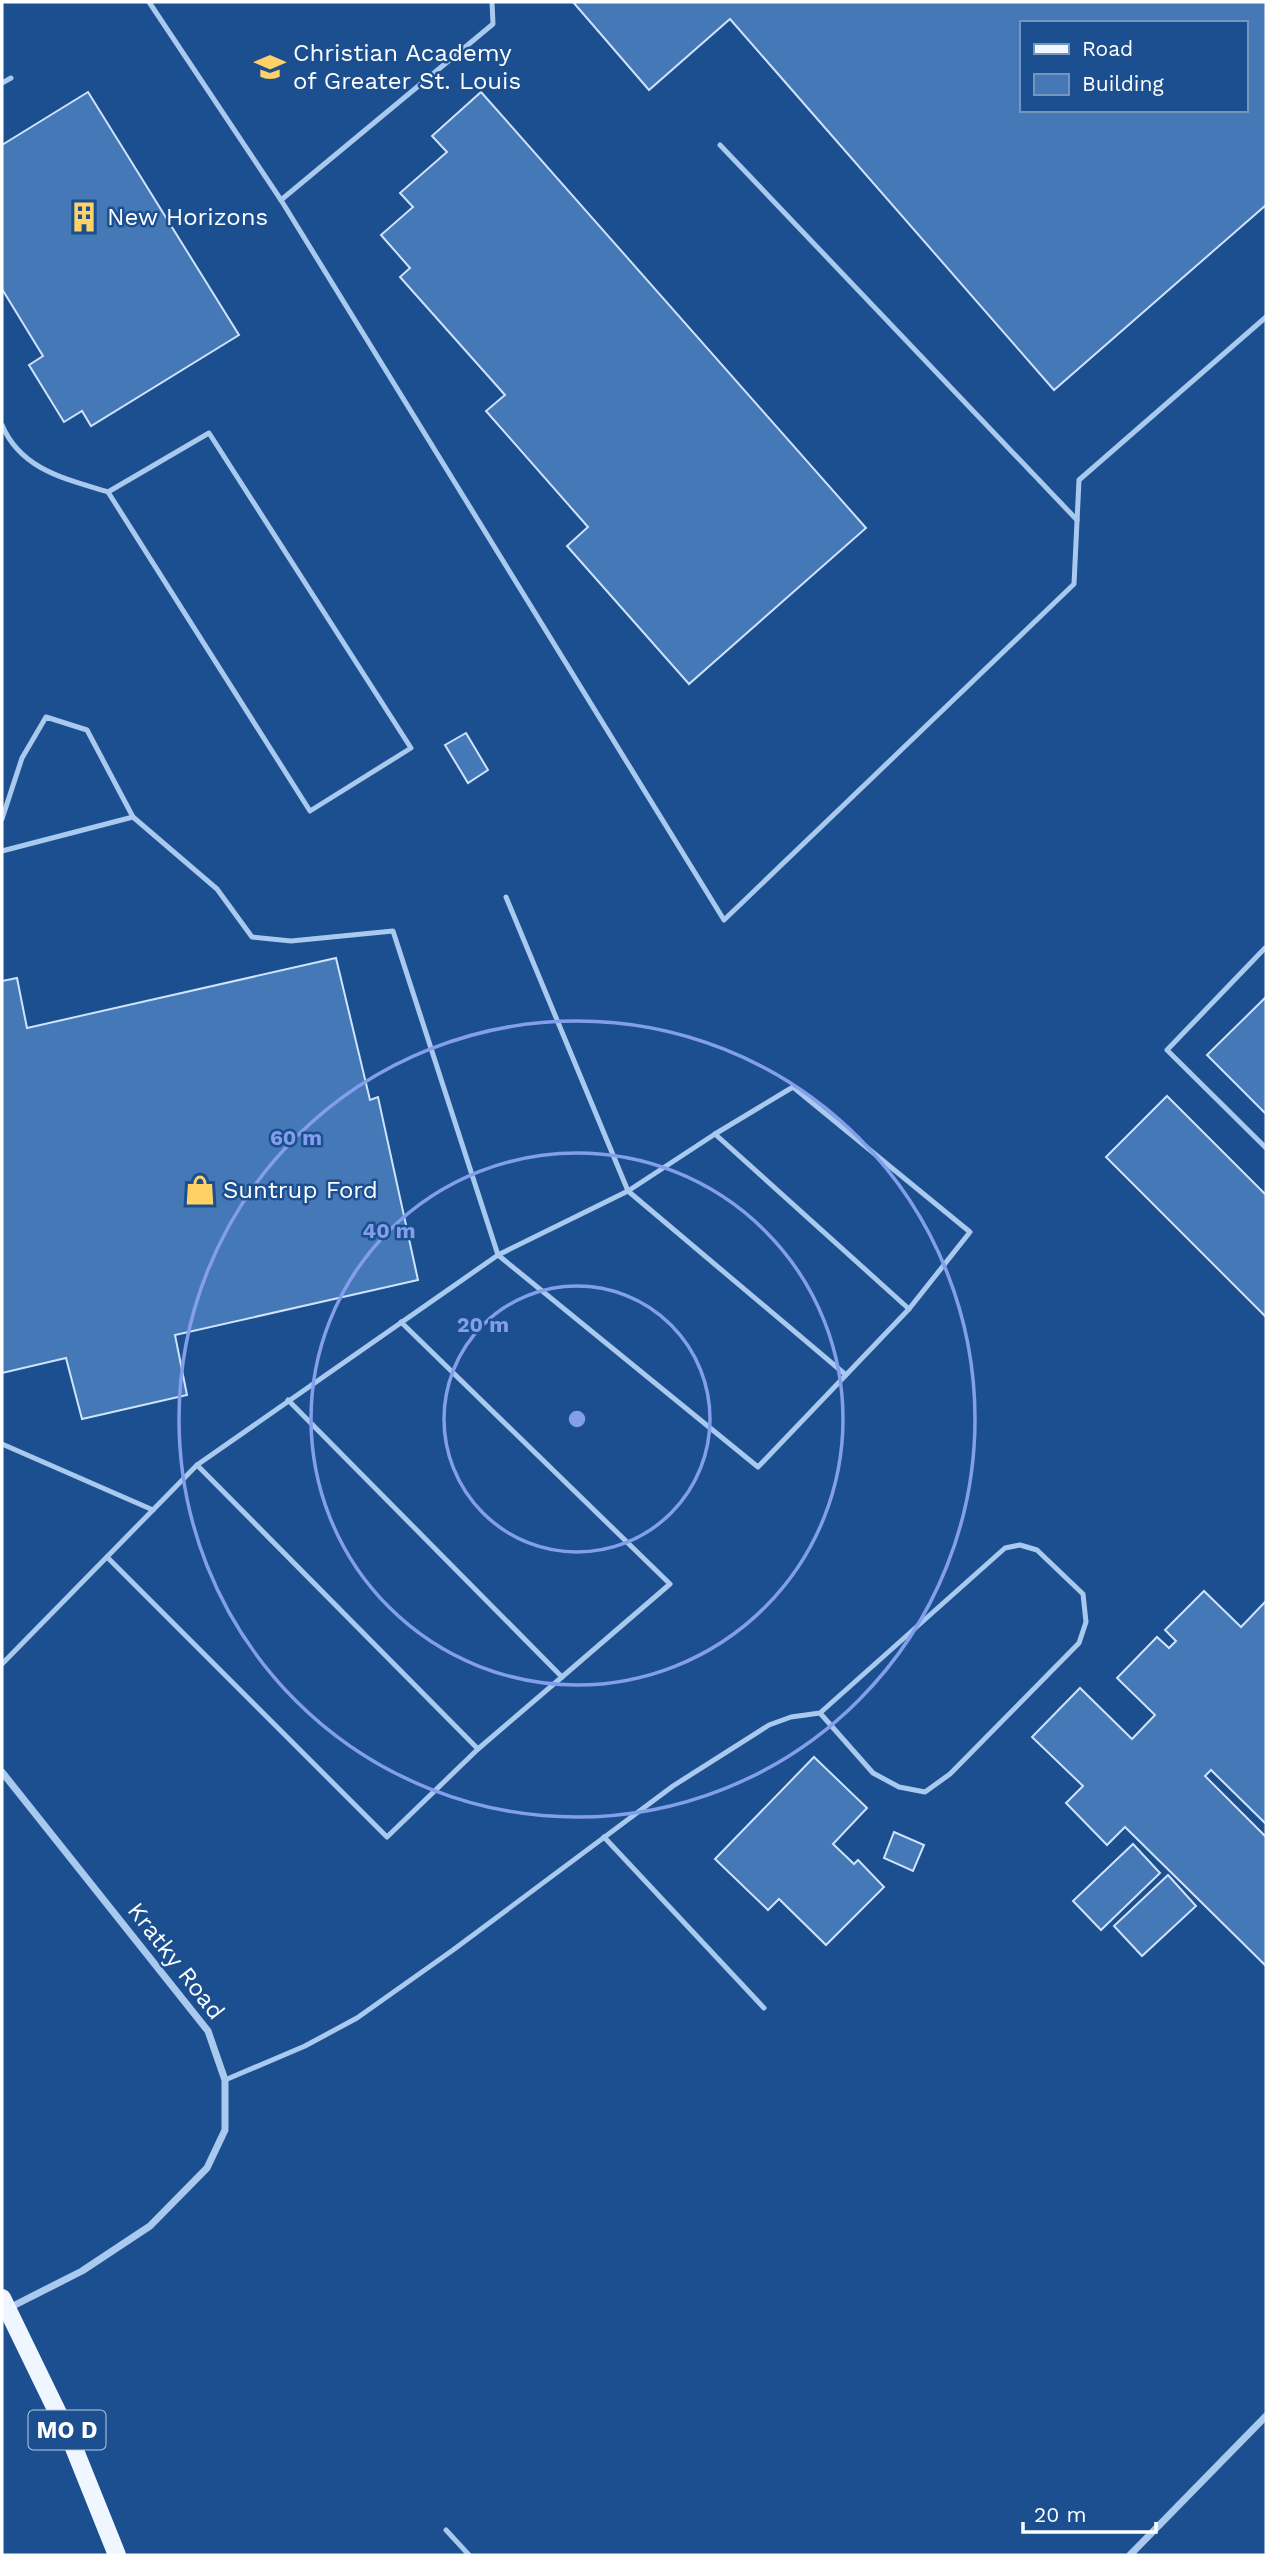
<svg xmlns="http://www.w3.org/2000/svg" width="1268" height="2557" font-family="'Work Sans',sans-serif">
	<style>
		.building { fill: #4478b7; stroke: #cfe3fa; stroke-width: 2; fill-rule: evenodd }
		.lines { fill: none; stroke-linecap: round; stroke-linejoin: round }
		.service { stroke: #a9c9ee; stroke-width: 5 }
		.minor { stroke: #a9c9ee; stroke-width: 7 }
		.primary { stroke: #f0f6ff; stroke-width: 18 }
		.ring { fill: none; stroke: #839eea; stroke-width: 3.5 }
		.labels { text-anchor: middle; dominant-baseline: central; stroke-width: 5; stroke-linejoin: round; paint-order: stroke }
		.shield { fill: #1b4f8f; stroke: #bbcadd; stroke-width: 2 }
		.shield-label { font-size: 23px; font-weight: bold; fill: #fff }
		.poi-label { font-size: 24px; fill: #fff; stroke: #1b4f8f; text-anchor: start }
		.street-label { font-size: 24px; fill: #fff; stroke: #1b4f8f }
		.centre { fill: #839eea; stroke: #1b4f8f; stroke-width: 3.5 }
		.ring-label { font-size: 21px; text-anchor: middle; font-weight: bold; fill: #839eea; stroke: #1b4f8f; stroke-width: 5; stroke-linejoin: round; paint-order: stroke }
	</style>
	<rect width="100%" height="100%" fill="#1b4f8f"/>
	<!-- building -->
	<g class="building">
		<path d="M573,2H1266V205L1054,390L730,19L649,90ZM1021,23H1245V110H1021Z"/>
		<polygon points="88,92 239,335 91,426 82,411 64,422 29,365 43,356 2,289 2,145"/>
		<polygon points="481,92 866,528 689,684 567,546 588,527 486,411 505,395 400,277 410,268 381,235 413,207 400,193 447,152 432,136"/>
		<polygon points="466,733 488,770 468,783 445,745"/>
		<polygon points="336,958 370,1100 378,1097 418,1280 175,1335 187,1395 82,1419 66,1358 2,1373 2,981 17,978 27,1028"/>
		<polygon points="1266,997 1266,1114 1207,1055"/>
		<polygon points="1167,1096 1266,1195 1266,1317 1106,1157"/>
		<polygon points="1204,1591 1241,1627 1266,1601 1266,1824 1211,1770 1205,1776 1266,1837 1266,1966 1125,1827 1107,1845 1066,1803 1083,1786 1032,1737 1080,1688 1132,1739 1155,1715 1117,1678 1157,1637 1169,1648 1176,1641 1165,1630"/>
		<polygon points="814,1757 867,1808 833,1844 854,1864 858,1860 884,1887 826,1945 779,1899 768,1910 715,1859"/>
		<polygon points="894,1832 924,1845 913,1871 884,1858"/>
		<polygon points="1133,1844 1160,1873 1101,1930 1073,1901"/>
		<polygon points="1168,1875 1196,1906 1142,1956 1114,1926"/>
	</g>
	<g class="lines">
		<!-- service -->
		<g class="service">
			<polyline points="149,2 281,200 493,24 492,2"/>
			<polyline points="2,83 11,78"/>
			<polyline points="720,145 1077,520"/>
			<polyline points="281,200 724,920 1074,584 1079,480 1266,317"/>
			<path d="M2,425C21,470 66,479 108,492L310,811L411,748L209,433L108,492"/>
			<polyline points="2,819 22,758 46,717 87,730 133,817 217,889 252,937 291,941 393,931 498,1255 758,1467 909,1309 970,1232 793,1087 715,1134 628,1191 498,1255 197,1465 2,1664"/>
			<polyline points="2,851 133,817"/>
			<polyline points="506,897 628,1191 846,1375"/>
			<polyline points="1266,950 1265,948 1167,1050 1266,1148"/>
			<polyline points="715,1134 909,1309"/>
			<polyline points="288,1400 562,1677 670,1584 401,1322"/>
			<polyline points="2,1444 153,1510"/>
			<polyline points="107,1557 387,1837 478,1749 197,1465"/>
			<polyline points="478,1749 562,1677"/>
			<polyline points="604,1837 764,2008"/>
			<polyline points="225,2080 305,2046 357,2018 453,1950 673,1786 769,1725 791,1717 820,1713 1005,1548 1020,1545 1037,1550 1083,1594 1086,1622 1079,1643 950,1774 925,1792 899,1787 873,1773 820,1713"/>
			<polyline points="446,2530 469,2555"/>
		</g>
		<!-- minor -->
		<g class="minor">
			<polyline points="2,1772 208,2031 225,2080 225,2130 207,2168 150,2226 82,2271 7,2309"/>
			<polyline points="1130,2555 1266,2416"/>
		</g>
		<!-- primary -->
		<polyline class="primary" points="2,2298 70,2438 117,2555"/>
	</g>
	<!-- distance rings -->
	<g class="ring">
		<circle cx="577" cy="1419" r="133"/>
		<circle cx="577" cy="1419" r="266"/>
		<circle cx="577" cy="1419" r="398"/>
	</g>
	<!-- icons -->
	<defs>
		<g id="school-bare" transform="scale(2.415)"><path d="M0-5L7-2L0 1L-7-2ZM-4 1L0 2.5L4 1V4Q0 6-4 4Z" fill="#ffd166" stroke="#1b4f8f" stroke-width="2.5" paint-order="stroke"/></g>
		<g id="building-bare" transform="scale(2.415)"><path d="M-4-6H4V6H1V3H-1V6H-4ZM-2.5-4.3h1.7v1.8h-1.7ZM.8-4.3h1.7v1.8H.8ZM-2.5-1h1.7V.8h-1.7ZM.8-1h1.7V.8H.8Z" fill="#ffd166" stroke="#1b4f8f" stroke-width="2.5" paint-order="stroke"/></g>
		<g id="shop-bare" transform="scale(2.415)"><path d="M-5-2.5h2.3a2.7 3.5 0 0 1 5.4 0H5L5.5 6h-11ZM-1.5-2.5h3a1.5 2.3 0 0 0-3 0Z" fill="#ffd166" stroke="#1b4f8f" stroke-width="2.5" paint-order="stroke"/></g>
	</defs>
	<g fill-rule="evenodd">
		<use href="#school-bare" x="270" y="67"/>
		<use href="#building-bare" x="84" y="217"/>
		<use href="#shop-bare" x="200" y="1190"/>
	</g>
	<g class="labels">
		<!-- shield labels -->
		<rect class="shield" x="28.5" y="2410.5" width="77" height="39" rx="5"/>
		<g class="shield-label">
			<text x="67" y="2430">MO D</text>
		</g>
		<!-- poi labels -->
		<g class="poi-label">
			<text x="293" y="53">Christian Academy<tspan x="293" dy="28">of Greater St. Louis</tspan></text>
			<text x="107" y="217">New Horizons</text>
			<text x="223" y="1190">Suntrup Ford</text>
		</g>
		<!-- street labels -->
		<g class="street-label">
			<text transform="translate(176 1961) rotate(52)">Kratky Road</text>
		</g>
	</g>
	<circle cx="577" cy="1419" r="10" class="centre"/>
	<g class="ring-label">
		<text x="296" y="1145">60 m</text>
		<text x="389" y="1238">40 m</text>
		<text x="483" y="1332">20 m</text>
	</g>
	<!-- border -->
	<rect width="1268" height="2557" fill="none" stroke="#ffffff" stroke-width="7"/>
	<!-- legend -->
	<rect x="1020" y="21" width="228" height="91" fill="#1b4f8f" stroke="#7695bc" stroke-width="2"/>
	<rect x="1034" y="44" width="35" height="10" fill="#f0f6ff" stroke="#7695bc" stroke-width="2"/>
	<text x="1082" y="56" font-size="21" fill="#ffffff">Road</text>
	<rect x="1034" y="74" width="35" height="21" fill="#4478b7" stroke="#7695bc" stroke-width="2"/>
	<text x="1082" y="91" font-size="21" fill="#ffffff">Building</text>
	<!-- scale -->
	<path d="M1023 2522v10h133v-10" fill="none" stroke="#ffffff" stroke-width="3.5"/>
	<text x="1034" y="2522" font-size="21" fill="#ffffff" stroke="#1b4f8f" stroke-width="5" paint-order="stroke">20 m</text>
</svg>
